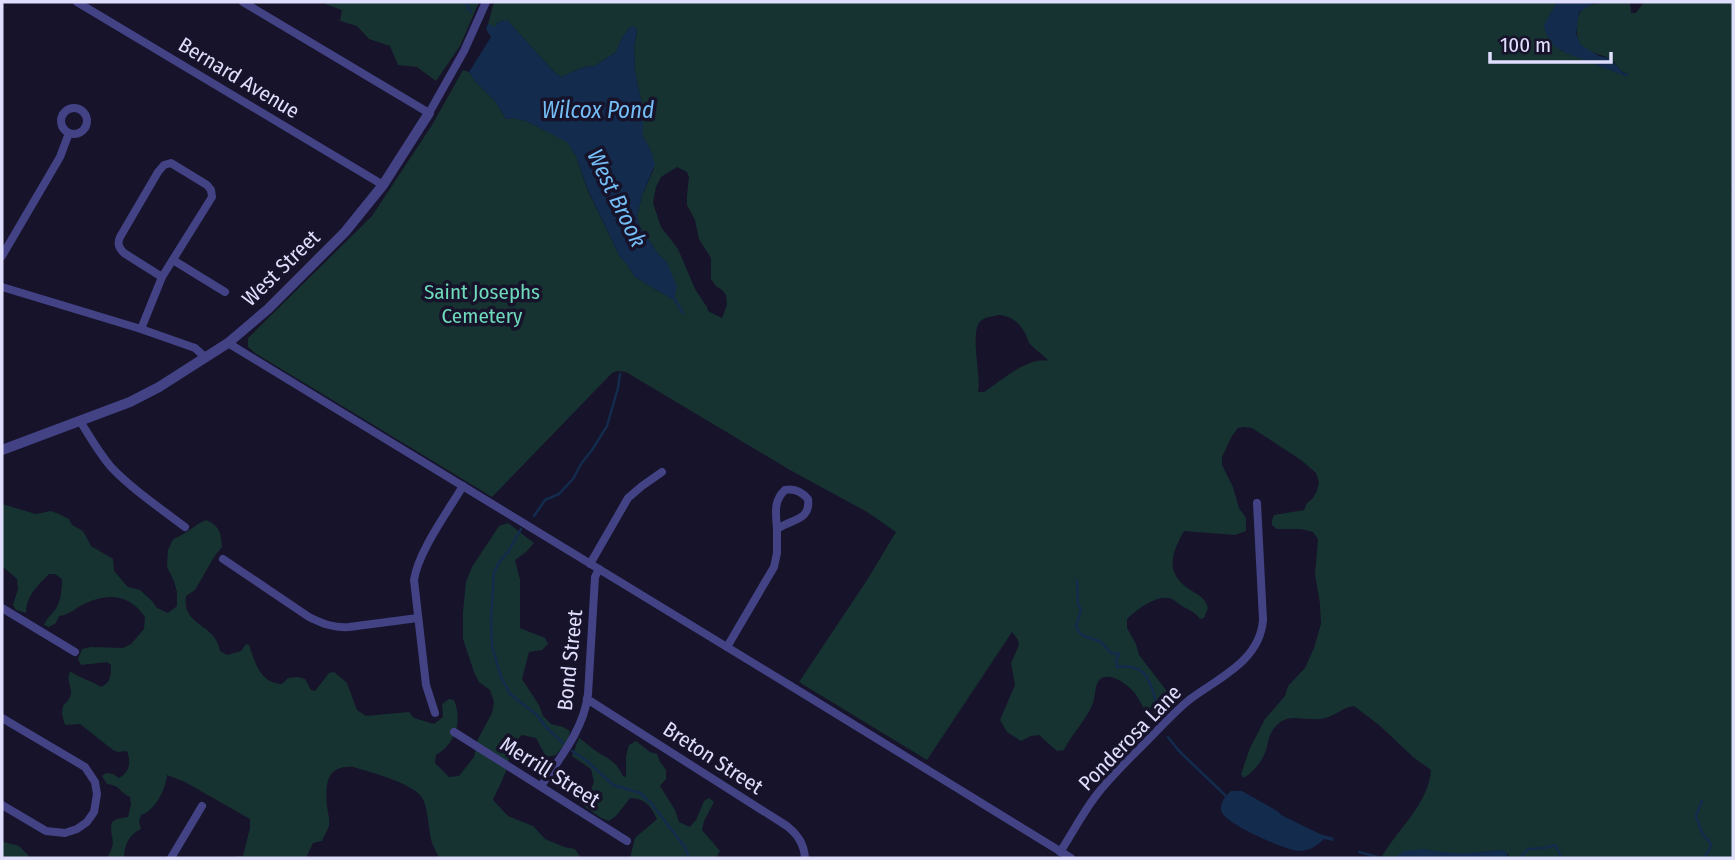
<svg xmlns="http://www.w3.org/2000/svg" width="1735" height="860" font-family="'Fira Sans Condensed',sans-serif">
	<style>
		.green { fill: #163331; fill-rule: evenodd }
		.water { fill: #132b4d }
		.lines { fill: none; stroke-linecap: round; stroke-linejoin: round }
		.stream { stroke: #132b4d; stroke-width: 2.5 }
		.minor { stroke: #424285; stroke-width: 8 }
		.tertiary { stroke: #424285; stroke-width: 10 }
		.labels { text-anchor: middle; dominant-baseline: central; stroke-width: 7; stroke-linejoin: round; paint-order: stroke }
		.street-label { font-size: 21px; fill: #e0defd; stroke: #16132a }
		.park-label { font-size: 21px; fill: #6ed9bb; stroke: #16132a }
		.water-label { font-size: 23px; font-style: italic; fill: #74bdf5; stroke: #16132a }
	</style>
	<rect width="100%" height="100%" fill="#16132a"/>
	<!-- green -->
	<g class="green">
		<polygon points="320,2 479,2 460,46 436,81 417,67 398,65 390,46 369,39 357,26 340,21 342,10"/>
		<path d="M494,2H1557L1544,26L1560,50L1628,77V74C1619,72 1618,66 1612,60C1604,54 1589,54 1582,46C1577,40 1576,33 1577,25C1578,21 1578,18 1579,14C1585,0 1616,2 1630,2L1631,13H1636L1644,2H1733V187L1731,188L1733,199V858H1509V855L1501,850L1462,854L1435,852L1424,849L1394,858H1381C1397,830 1429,803 1431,770L1413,757L1379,725L1354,706C1341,708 1335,717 1320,719C1305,721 1290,713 1278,724C1268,732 1269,743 1265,753C1261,763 1253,772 1244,778L1241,774L1250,748L1265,719L1285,696L1288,686L1305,668L1314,648L1321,624L1320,604L1315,574L1318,539L1313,532L1301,529H1277L1272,525V520L1274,515L1304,510L1307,503L1313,498L1317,491L1319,482L1316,473L1301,460L1252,428L1243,427L1238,428L1232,436L1222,457V465L1233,487L1239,508L1246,518V531L1235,535L1184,531C1171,554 1165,573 1189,589C1198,595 1205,597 1208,608L1204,618L1200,619C1195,612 1189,610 1182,606C1178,604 1176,601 1172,599C1158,593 1136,610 1127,619V628L1136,644L1139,655L1166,690L1171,708L1155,718C1140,710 1142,699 1131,689C1125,683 1111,673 1102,678C1094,682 1096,696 1093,703C1086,721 1072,733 1064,750L1057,751L1039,735L1031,736L1021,741L1007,732L1000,720L1015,685L1011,663L1019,645L1018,640L1012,632L927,760L799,682L867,580L896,532L867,512L790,470L626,372L617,371L612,373L492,497L255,353L248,347V338L372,216L432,125L463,70L469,72L475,81L495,101L506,119L513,118L526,121L567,141L576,156L588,191L620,257L627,264L635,277L672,299L667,262L659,255L640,227L637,217L642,195L654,169L652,153L643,136V109L635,71L634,47L637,31L630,27L622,38L616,52L595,66L584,67L561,77L554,72L507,20H504L497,23L495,28L488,24ZM677,167L687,172L689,177L687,196V205L695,220L699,239L711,258V279L716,286L722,290L726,295L727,305L722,318L708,311L707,307L695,289L678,249L661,227L653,203L656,187L661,177ZM999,315C1012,316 1021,324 1026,335C1028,340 1028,342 1031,345C1037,351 1043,355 1049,361C1028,356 1001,381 984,392H978C982,377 968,328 982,320C986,317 994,316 999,315Z"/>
		<path d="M2,504L36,514L51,511L59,514L69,519L72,525L83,531L91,546L113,559L114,571L128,587L140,590L152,601L157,608L168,613L177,606V592L174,581L167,567L168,550L173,539C185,535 194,525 206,520C220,526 221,533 222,547L214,557L195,590L186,596C182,622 207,624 216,640C218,643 219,647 220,651L227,655L241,651L246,644L249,645C255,662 260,683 282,684L288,678L298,677L305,679L311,690L315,691L329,673L334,672L347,683L357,710L366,716L409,712L414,718L434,724L443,717L442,704L449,699L454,700C463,721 455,745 436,755L435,763L449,777L459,776L474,757L478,739L492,713L494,702L490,690L479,682L474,672L463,639V612L466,582L472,567L499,526L508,523L534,543L526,552L515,560L520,580V628L545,638L548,644L542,650L529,652L522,679L539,705L543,716L551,724L563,727L570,731L568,740L556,755L546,757L536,738L522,735C505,751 512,760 503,778C500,786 496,792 493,800L508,816L533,826L545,839L564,847L575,849L581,858H439C437,853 434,848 432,843C428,829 429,813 423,799C416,784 370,772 353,767C326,765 325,785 327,807C328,813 330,820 329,825C328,830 324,836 322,841L313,843L306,858H235L237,856H243L250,828V819L185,782L167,775C166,789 155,811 141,815L139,822L141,829C129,834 124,846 124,858H107C119,839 108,838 112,822L117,819L128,817L131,804L130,797C119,792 120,785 107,784L102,776L106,773L113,774L119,778C130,772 131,762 127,751L118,752L113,750L80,724L65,725L62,714L63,706C80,689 64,687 70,671C79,678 90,680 101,687C111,683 111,675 111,665L107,662L81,665L78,659L82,649L91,647L123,648L131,644L144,629L145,617C130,595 109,592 84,604C75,608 70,615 59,616L56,623L49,627L44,625C47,618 50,616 55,610C61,602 62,589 62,579L55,574H49C38,585 26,596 26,613L16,610L13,605L18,589L17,579L2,566Z"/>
		<path d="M579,738C584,741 588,745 593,749C608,760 614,758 623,776L626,777V756L629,745L636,741L650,752L657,754L660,762L666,770V779L660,786L675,810L679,822L690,827L696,820L704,801L709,798L714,802L704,821L702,830L720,851L716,858H630L635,838L657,819C650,805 646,799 630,798L616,816L609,821L601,818L584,806L594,782L591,769L572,756Z"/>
		<polygon points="4,842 19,846 31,858 2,858 2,844"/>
	</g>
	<!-- water -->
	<g class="water">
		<polygon points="1557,2 1596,2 1579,12 1576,34 1581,45 1599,56 1609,58 1623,73 1628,74 1628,77 1566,53 1554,46 1546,34 1544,25"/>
		<polygon points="504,20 507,20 554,72 561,77 584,67 595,66 616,52 622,38 630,27 635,27 637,30 634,47 635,71 643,109 643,136 652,153 655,165 642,195 637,217 640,227 659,255 667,262 677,287 674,298 672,299 635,277 627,264 620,257 588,190 576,156 567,142 526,121 513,118 506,119 495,101 475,81 469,72 491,37 486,29 488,24 495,27 497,23"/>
		<path d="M1231,791H1242L1279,812L1281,815L1320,834L1334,838L1333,841L1324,839C1317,846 1309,851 1299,851C1286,850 1223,824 1221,810C1220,803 1225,796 1231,791Z"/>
		<path d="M1424,849C1450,855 1474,853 1501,850L1506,852L1509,858H1394L1404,851Z"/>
	</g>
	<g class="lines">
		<!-- stream -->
		<g class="stream">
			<polyline points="465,2 471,12"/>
			<polyline points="672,295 683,313"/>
			<polyline points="534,516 545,500 559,494 573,479 581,464 592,450 607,426 618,388 620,374"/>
			<polyline points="521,529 508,552 500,561 494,572 491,617 492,646 501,677 510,694 537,715 546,727 563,743"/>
			<path d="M1077,581L1078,604L1081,610L1076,626C1081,639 1088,636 1099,641C1104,644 1107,649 1111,653L1119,654L1116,661L1117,667C1151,662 1150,687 1160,713"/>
			<polyline points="1168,737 1179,751 1226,796"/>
			<polyline points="572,751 587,761 613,785 640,793 651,803 685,847 689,858"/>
			<polyline points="1702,801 1696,816 1702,833 1711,844 1710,848 1704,858"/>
			<polyline points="1359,852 1381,858"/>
			<polyline points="1520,858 1528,849 1545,848 1555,845 1562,858"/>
		</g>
		<!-- minor -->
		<g class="minor">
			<polyline points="77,2 383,185"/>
			<polyline points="243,2 429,113 464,51 486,2"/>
			<circle cx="74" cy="121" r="13"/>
			<polyline points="2,256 60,157 69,133"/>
			<polyline points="173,260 225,292"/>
			<polyline points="2,287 141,329 195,348 206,358"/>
			<path d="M141,329L162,277L212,197L211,190L207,185L171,163L164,165L158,172L120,237C117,244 119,248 124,253L162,277"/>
			<polyline points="228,343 804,694 1071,858"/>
			<path d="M80,421C90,437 99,453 111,467C133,490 160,508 185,527"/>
			<path d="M785,490C794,488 802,492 808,499C811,521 791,519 777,529C776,514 773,501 785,490Z"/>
			<path d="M223,559L309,617C323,624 334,628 349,627L418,618"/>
			<polyline points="590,564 628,498 642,486 662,472"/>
			<polyline points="2,608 75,652"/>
			<polyline points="727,647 774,567 777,553 777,529"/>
			<path d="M587,699L787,826C798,835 804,844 805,858"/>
			<path d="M435,713L426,685L414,580C418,552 448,511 463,486"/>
			<polyline points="2,718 85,767 95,782 97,794 94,812 87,822 77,829 65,833 46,831 2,805"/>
			<polyline points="454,732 627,841"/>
			<path d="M541,786C560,758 584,729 588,694L595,577L599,569"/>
			<path d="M1060,852C1072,834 1082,814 1095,797C1109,778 1126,762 1143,745C1158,730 1172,714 1189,700C1218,678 1260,661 1263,620L1257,503"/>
			<polyline points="171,858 202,806"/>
		</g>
		<!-- tertiary -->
		<polyline class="tertiary" points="2,450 130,402 159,387 228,343 268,309 345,232 383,185 429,113"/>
	</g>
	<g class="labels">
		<!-- street labels -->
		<g class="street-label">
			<text transform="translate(239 78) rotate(31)">Bernard Avenue</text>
			<text transform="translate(281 268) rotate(-44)">West Street</text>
			<text transform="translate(570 660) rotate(-84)">Bond Street</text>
			<text transform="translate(1130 738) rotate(-46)">Ponderosa Lane</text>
			<text transform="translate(713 758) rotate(33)">Breton Street</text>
			<text transform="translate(550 772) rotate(32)">Merrill Street</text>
		</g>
		<!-- park labels -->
		<g class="park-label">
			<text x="482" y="292">Saint Josephs<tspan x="482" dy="24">Cemetery</tspan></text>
		</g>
		<!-- water labels -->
		<g class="water-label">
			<text x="598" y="110">Wilcox Pond</text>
			<text transform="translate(617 198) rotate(64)">West Brook</text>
		</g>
	</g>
	<!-- border -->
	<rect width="1735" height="860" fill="none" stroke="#e0defd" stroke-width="7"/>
	<!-- scale -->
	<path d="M1490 52v10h121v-10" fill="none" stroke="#e0defd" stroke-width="3.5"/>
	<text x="1500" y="52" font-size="21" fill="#e0defd" stroke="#16132a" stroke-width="5" paint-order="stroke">100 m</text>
</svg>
